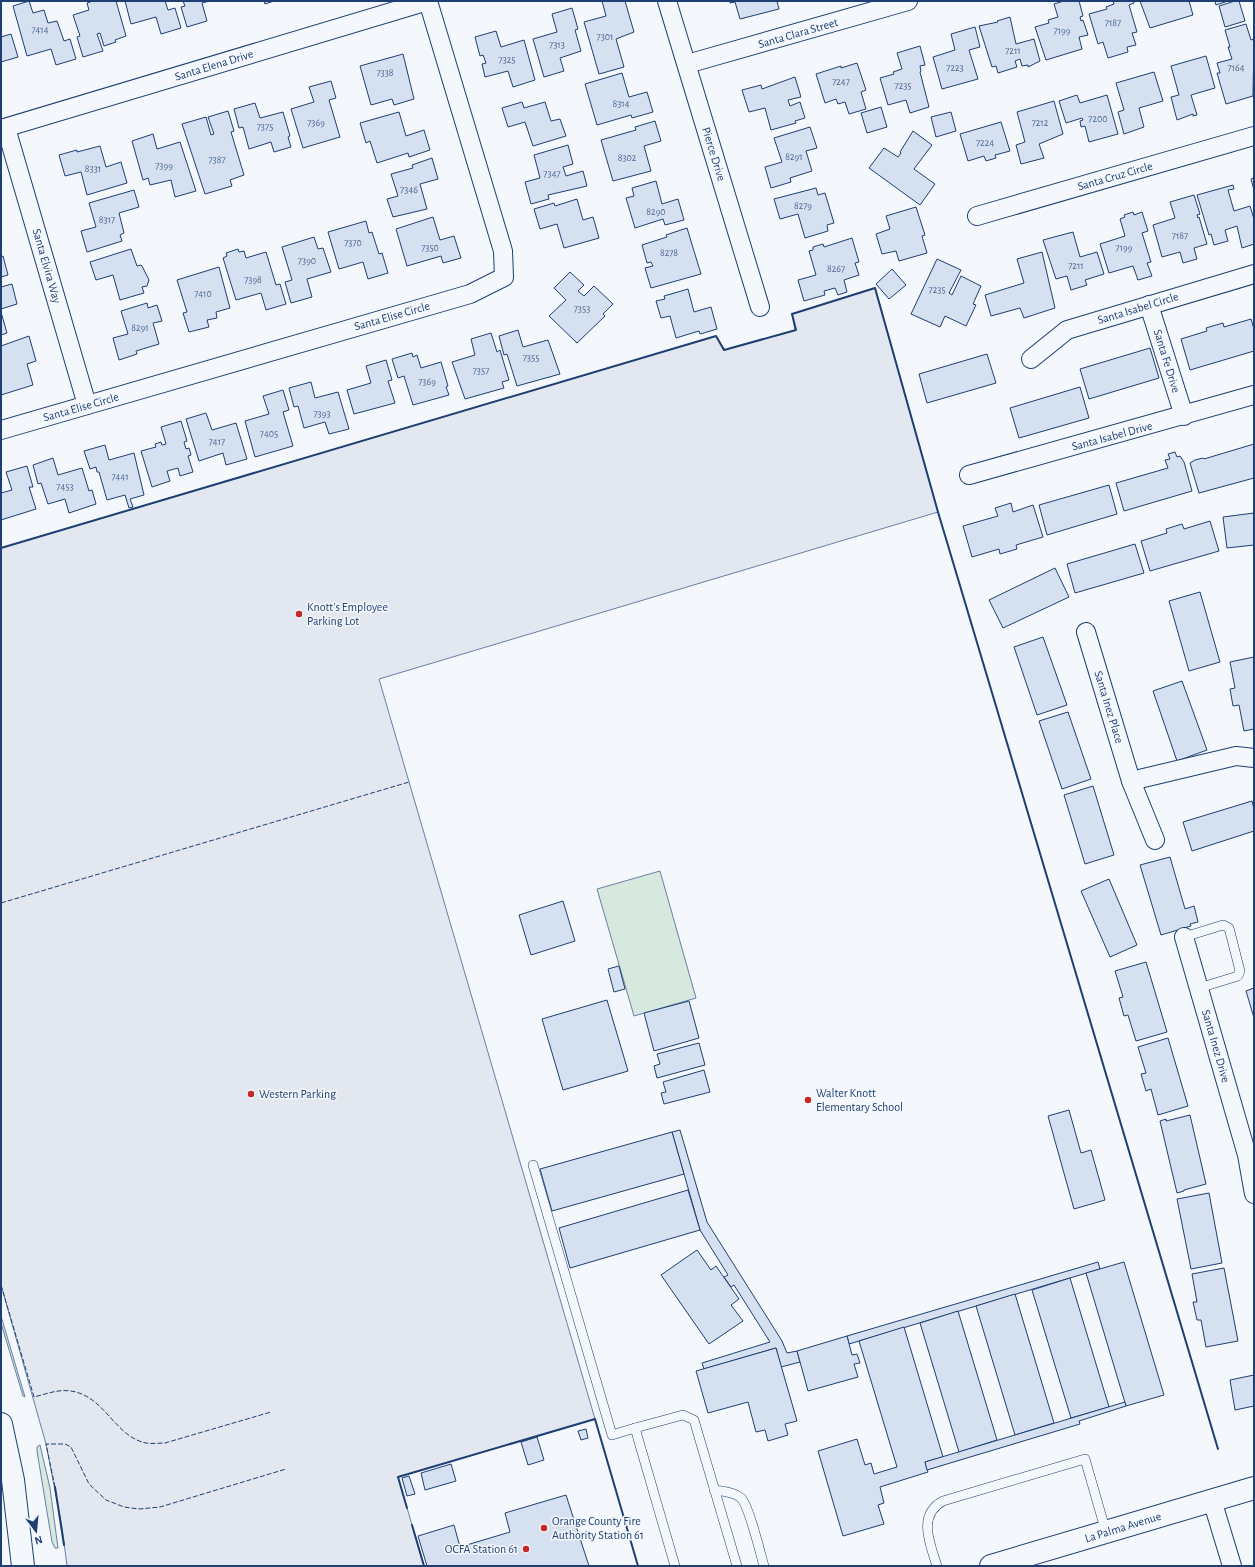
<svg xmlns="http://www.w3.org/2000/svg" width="1255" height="1567" font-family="'Alegreya Sans',sans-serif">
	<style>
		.green { fill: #d7e8df; stroke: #687fa3 }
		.parking { fill: #e3e8f0; stroke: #687fa3 }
		.building { fill: #d5e0f0; stroke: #1d3f73 }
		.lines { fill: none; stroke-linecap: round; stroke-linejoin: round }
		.lane-casing { stroke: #1d3f73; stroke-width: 10 }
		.street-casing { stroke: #1d3f73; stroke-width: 20 }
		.secondary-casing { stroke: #1d3f73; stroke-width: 24 }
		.primary-casing { stroke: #1d3f73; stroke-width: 24 }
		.lane { stroke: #f4f7fb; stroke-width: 9 }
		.street { stroke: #f4f7fb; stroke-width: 18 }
		.secondary { stroke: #f4f7fb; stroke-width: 22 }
		.primary { stroke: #f4f7fb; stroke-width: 22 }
		.fence { stroke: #1d3f73; stroke-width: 1; stroke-dasharray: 5 2; stroke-linecap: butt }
		.wall { stroke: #1d3f73; stroke-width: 2 }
		.poi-dot { fill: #c62828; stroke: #f4f7fb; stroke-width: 1.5 }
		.labels { text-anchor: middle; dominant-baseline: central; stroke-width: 3; stroke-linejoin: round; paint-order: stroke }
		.number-label { font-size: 10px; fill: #4b6792 }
		.street-label { font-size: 12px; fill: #1d3f73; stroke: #f4f7fb }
		.poi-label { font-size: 12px; fill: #1d3f73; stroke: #f4f7fb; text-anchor: start }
	</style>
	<rect width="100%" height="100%" fill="#f4f7fb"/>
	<!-- green -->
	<g class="green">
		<polygon points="660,871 696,998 634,1016 597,889"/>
		<polygon points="1,1316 25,1397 23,1396 1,1323"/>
		<polygon points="40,1445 50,1488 58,1548 55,1548 52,1542 37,1451 37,1447"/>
	</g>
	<!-- parking -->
	<polygon class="parking" points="875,288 938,512 379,679 595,1419 398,1477 424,1566 67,1566 62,1527 46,1444 1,1285 1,548 716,336 725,350 795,330 792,314"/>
	<!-- building -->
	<g class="building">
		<polygon points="29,1 33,13 44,10 48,23 57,21 64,41 70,39 76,59 56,65 51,49 27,56 13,6"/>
		<polygon points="93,1 116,1 126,36 115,40 116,42 104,46 100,33 97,34 103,51 83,57 77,37 80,36 73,15 89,10 87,3"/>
		<polygon points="125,1 165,1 168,10 175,8 181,28 161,34 156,17 131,24"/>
		<polygon points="183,1 210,1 202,3 207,21 187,27 181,7 185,6"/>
		<polygon points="264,1 274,1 265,4"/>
		<polygon points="602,1 625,1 634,32 616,39 624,67 599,74 584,22 606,16"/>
		<polygon points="730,1 777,1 779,9 740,19 735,2 730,3"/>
		<polygon points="1064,1 1079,1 1083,16 1080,17 1081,21 1083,20 1088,35 1079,37 1082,49 1046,60 1035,27 1049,23 1048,20 1058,17 1054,4"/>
		<polygon points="1113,1 1134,1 1134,3 1129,5 1137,32 1132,33 1136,45 1127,47 1128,52 1108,58 1103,42 1098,44 1089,14 1107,9 1106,7 1114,4"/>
		<polygon points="1140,1 1189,1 1193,15 1150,28"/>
		<polygon points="1215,1 1228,1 1216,5"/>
		<polygon points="1235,1 1239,1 1245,21 1225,27 1219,6"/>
		<polygon points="572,8 578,29 575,30 581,51 560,58 564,71 544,77 533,39 557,32 552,14"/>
		<polygon points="1010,17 1016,44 1034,39 1040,61 1028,67 1028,65 1022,66 1020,59 1015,61 1017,67 998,73 996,66 992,67 979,26 998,22 997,21"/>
		<polygon points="1246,24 1251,40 1254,39 1253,96 1226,104 1217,73 1220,73 1217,63 1232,59 1228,47 1230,47 1225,30"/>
		<polygon points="975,27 980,47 969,50 978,79 942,89 933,57 955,50 951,34"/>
		<polygon points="496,31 501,47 524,40 535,80 513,87 508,71 485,77 482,64 486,63 483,55 480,56 475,37"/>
		<polygon points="11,34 18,57 1,62 1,37"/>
		<polygon points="920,46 925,65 920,66 921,71 920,72 929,107 910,113 906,100 888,105 880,78 894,74 893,72 902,69 897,53"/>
		<polygon points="403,54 414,99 394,105 392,99 371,105 360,66"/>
		<polygon points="1206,56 1215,88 1191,95 1197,115 1193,116 1193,114 1177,120 1171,97 1179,95 1171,66"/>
		<polygon points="857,63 866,90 861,92 866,109 849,114 845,102 838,104 836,99 825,103 816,74 841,66 841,68"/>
		<polygon points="1154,72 1163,101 1139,108 1144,127 1124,134 1118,112 1124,110 1116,83"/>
		<polygon points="622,73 629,97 647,92 653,112 632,118 631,115 597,125 585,84"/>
		<polygon points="795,77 801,97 788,100 790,106 800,102 805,118 795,121 796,123 771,130 765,108 749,112 742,90 761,85 762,89"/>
		<polygon points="331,81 336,98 329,100 340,137 303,148 291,109 314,102 309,87"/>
		<polygon points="1077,95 1080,103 1107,95 1118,134 1089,142 1085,126 1081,127 1080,121 1083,120 1082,118 1066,123 1059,101"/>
		<polygon points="1054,101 1063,134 1039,144 1044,158 1021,164 1016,145 1025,142 1017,112"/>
		<polygon points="522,102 524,108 545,102 551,121 560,119 566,136 533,146 525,122 508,127 502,108"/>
		<polygon points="255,103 260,118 283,112 290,136 288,137 291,147 274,152 271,142 249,149 243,127 239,128 234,109"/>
		<polygon points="881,107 887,127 867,133 861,113"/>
		<polygon points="228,111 234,131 231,132 244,175 230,180 232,186 205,194 182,124 206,117 211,135 214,134 208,117"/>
		<polygon points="399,112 406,136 424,130 430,150 409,157 408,153 377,163 370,141 366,143 360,123"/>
		<polygon points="951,112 956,131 936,137 931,117"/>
		<polygon points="655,121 661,141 644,146 651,171 613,181 601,140 636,130 635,127"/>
		<polygon points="1001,122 1010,151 995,155 996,158 986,161 984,156 968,161 960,134"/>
		<polygon points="810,127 817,148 806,151 812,171 790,178 791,182 771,188 765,167 782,162 774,138"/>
		<polygon points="913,131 932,145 914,169 935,184 920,205 869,168 884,148 898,157 901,153 900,152"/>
		<polygon points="153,134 157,149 180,142 196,191 175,197 171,180 150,185 148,178 143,180 132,141"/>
		<polygon points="568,145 573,164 563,167 566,176 583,171 587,186 548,195 549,199 531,204 525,182 540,178 534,155"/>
		<polygon points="100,146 106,167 121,162 127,183 87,195 81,172 65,176 59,155 77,150 77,152"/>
		<polygon points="432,158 438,179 420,184 427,209 393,217 387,199 398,196 391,174 413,168 412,165"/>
		<polygon points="1254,178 1254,190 1251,179"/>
		<polygon points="656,181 662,204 678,199 684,220 665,225 663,219 635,228 626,198 634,196 632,188"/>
		<polygon points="1233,185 1234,189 1228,190 1234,211 1250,206 1254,219 1254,244 1242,248 1237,226 1225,230 1228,241 1214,245 1211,234 1209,235 1197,195"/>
		<polygon points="816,188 818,195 825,193 834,223 827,225 828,231 805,238 798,214 780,219 774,199"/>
		<polygon points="134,190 139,207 119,213 124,233 120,235 122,241 87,252 81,231 96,227 89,203"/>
		<polygon points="1194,195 1200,214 1197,215 1198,218 1199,217 1207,244 1194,248 1197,259 1183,263 1180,252 1162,257 1153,225 1175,218 1170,202"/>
		<polygon points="577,199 583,220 593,217 599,238 564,248 557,224 540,229 534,209 554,203 555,206"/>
		<polygon points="916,207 925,235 922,236 927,253 899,261 896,251 882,254 876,234 890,229 886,216"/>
		<polygon points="1133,212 1134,215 1142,212 1148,231 1142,233 1151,262 1147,263 1152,276 1138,280 1133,266 1109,273 1100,244 1125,236 1120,219 1125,217 1124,215"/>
		<polygon points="433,217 440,240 454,236 461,258 443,263 441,256 407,266 396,229"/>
		<polygon points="366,221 369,233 372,232 379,254 382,253 388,273 368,279 363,262 339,269 328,232"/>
		<polygon points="687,228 701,274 651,288 645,268 653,266 651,262 647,263 642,245 667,237 666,235"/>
		<polygon points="1073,232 1080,257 1097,252 1104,274 1085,280 1087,285 1071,290 1067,276 1056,279 1043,240"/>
		<polygon points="314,237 318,249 323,248 331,272 307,279 312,297 291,303 285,282 292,280 282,247"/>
		<polygon points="852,238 859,262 855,263 859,275 844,280 847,292 838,295 835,288 824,291 825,295 804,301 798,280 816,275 809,251 813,250 813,247 823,244 824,247"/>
		<polygon points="131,249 137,266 141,265 142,266 149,280 147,286 142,287 144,293 120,300 113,275 96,280 90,262"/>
		<polygon points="238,249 239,252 244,251 246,258 266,252 276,285 280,284 286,304 266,310 261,293 236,300 223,258 227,256 226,253"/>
		<polygon points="1042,252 1055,308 1024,318 1020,308 991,316 985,295 1024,283 1017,259"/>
		<polygon points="3,256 8,275 1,277 1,257"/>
		<polygon points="937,259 961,270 949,293 952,295 961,276 981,286 973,304 976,305 966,326 945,316 940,327 911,314"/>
		<polygon points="219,267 230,308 216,312 217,318 207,320 209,327 189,332 183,313 187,312 177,280"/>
		<polygon points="892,269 906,285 889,299 876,284"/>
		<polygon points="570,272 584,285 578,291 584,296 594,286 613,304 603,314 605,316 577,343 549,316 566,300 554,288"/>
		<polygon points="12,284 17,304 1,309 1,287"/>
		<polygon points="688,289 694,312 711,307 717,329 700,334 699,331 676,338 670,316 661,318 656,301 665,299 664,296"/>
		<polygon points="147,303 148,308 157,305 162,321 153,323 159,344 136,351 137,354 119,360 113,338 128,334 121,311"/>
		<polygon points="1,312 7,333 1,335"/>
		<polygon points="1251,319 1254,329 1254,351 1190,370 1181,339 1207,331 1206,328 1223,323 1224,327"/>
		<polygon points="518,330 523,347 548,340 560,374 517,386 507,354 504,355 499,336"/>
		<polygon points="491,333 497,352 500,350 509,380 502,382 504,388 465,399 452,362 475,355 471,339"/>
		<polygon points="29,336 36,361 27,364 33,385 1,395 1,346"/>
		<polygon points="1150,348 1159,378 1089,399 1080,369"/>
		<polygon points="412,353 413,357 417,355 421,368 441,362 448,386 446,387 449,395 413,405 404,376 398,378 392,359"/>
		<polygon points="987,354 996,383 927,403 919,374"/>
		<polygon points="386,360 392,380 388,381 395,403 354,414 347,390 371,383 366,366"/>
		<polygon points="311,382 315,398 338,392 349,429 329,434 325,422 304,428 298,406 294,407 289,388"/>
		<polygon points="1080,387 1089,418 1019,438 1010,408"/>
		<polygon points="283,390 289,410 283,412 293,446 255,457 245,421 269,414 263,396"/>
		<polygon points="206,413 212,430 236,423 247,459 226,465 223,453 199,461 186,419"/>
		<polygon points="181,421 187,441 184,442 186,449 189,448 191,455 188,456 193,472 180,476 178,468 167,471 170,481 152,487 141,451 156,447 155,444 161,442 162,445 166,444 161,427"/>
		<polygon points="1254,444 1254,478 1199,493 1190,463 1195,460 1203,458 1204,459"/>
		<polygon points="105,445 109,460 134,453 144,495 130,499 133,507 129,508 125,495 107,500 99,472 97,472 96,467 90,469 84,451"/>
		<polygon points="1175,452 1177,457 1180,456 1184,462 1192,491 1124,511 1116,483 1168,468 1165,460 1170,459 1168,454"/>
		<polygon points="53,458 58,475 82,468 89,491 92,490 96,504 69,513 65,499 48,504 41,483 38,484 33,465"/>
		<polygon points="27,466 33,487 29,487 36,509 1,520 1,493 12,490 6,472"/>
		<polygon points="1109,485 1117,514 1047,535 1039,505"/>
		<polygon points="1011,503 1013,512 1033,505 1043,537 1016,545 1017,549 1000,554 999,549 972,557 963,526 998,516 995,508"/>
		<polygon points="1254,513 1254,545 1227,548 1223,517"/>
		<polygon points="1210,521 1219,551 1150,571 1141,541 1167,533 1166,529 1182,524 1184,529"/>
		<polygon points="1135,544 1144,573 1075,593 1067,564"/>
		<polygon points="1055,568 1069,597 1003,628 989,600"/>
		<polygon points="1200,592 1220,662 1189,671 1169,601"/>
		<polygon points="1043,637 1067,705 1037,715 1014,647"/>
		<polygon points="1254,657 1254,729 1244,731 1239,705 1233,706 1230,689 1235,688 1230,662"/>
		<polygon points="1182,681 1207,750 1177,761 1153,691"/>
		<polygon points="1068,712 1091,779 1062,789 1039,721"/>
		<polygon points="1093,786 1114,855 1085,864 1064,795"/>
		<polygon points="1252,801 1254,809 1254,831 1192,851 1183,822"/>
		<polygon points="1170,857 1185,909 1194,906 1198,922 1190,924 1191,926 1161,935 1140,865"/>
		<polygon points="1109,879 1137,945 1110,957 1081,891"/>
		<polygon points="563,901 575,941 531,955 519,915"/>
		<polygon points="1146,962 1167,1032 1136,1041 1128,1015 1124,1016 1119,998 1123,997 1115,971"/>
		<polygon points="619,966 625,989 614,992 608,969"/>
		<polygon points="1254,988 1254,1018 1246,991"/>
		<polygon points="607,1000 628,1071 563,1090 542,1019"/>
		<polygon points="689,1001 699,1038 654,1051 644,1013"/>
		<polygon points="1168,1038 1188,1106 1158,1115 1151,1089 1146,1091 1141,1074 1146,1073 1138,1047"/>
		<polygon points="699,1043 705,1065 657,1078 654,1066 660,1064 657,1054"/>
		<polygon points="704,1070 710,1092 664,1104 661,1093 666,1092 663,1082"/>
		<polygon points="1069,1110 1081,1153 1091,1150 1105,1200 1074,1209 1048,1116"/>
		<polygon points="1190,1115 1206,1184 1184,1190 1184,1191 1177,1193 1160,1121 1166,1119 1166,1121"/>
		<polygon points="680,1130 707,1222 782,1341 787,1353 797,1351 800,1362 781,1367 776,1348 704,1369 702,1363 770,1342 734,1285 731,1287 724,1277 728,1275 700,1230 672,1132"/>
		<polygon points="672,1132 684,1174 552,1211 540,1169"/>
		<polygon points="688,1190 700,1230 570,1268 559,1228"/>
		<polygon points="1209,1193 1222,1263 1191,1269 1177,1199"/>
		<polygon points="697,1250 711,1270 716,1266 739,1299 731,1305 743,1321 709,1344 661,1275"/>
		<polygon points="1098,1262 1100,1269 849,1344 847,1336"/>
		<polygon points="1124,1262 1164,1395 1126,1406 1086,1273"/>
		<polygon points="1224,1268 1238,1341 1206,1347 1201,1320 1197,1320 1193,1302 1197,1302 1192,1274"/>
		<polygon points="1070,1278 1109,1407 1071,1418 1032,1290"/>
		<polygon points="1015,1294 1054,1423 1015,1435 976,1306"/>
		<polygon points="958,1311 997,1440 959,1452 920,1323"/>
		<polygon points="904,1327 943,1457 925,1462 928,1472 880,1487 884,1503 878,1505 884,1524 843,1536 818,1451 857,1439 865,1465 871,1463 874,1474 897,1467 859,1341"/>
		<polygon points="847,1336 852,1355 857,1354 860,1363 854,1364 858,1377 808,1391 797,1351"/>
		<polygon points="776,1348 797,1421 785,1424 788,1435 768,1441 765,1430 756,1432 748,1402 708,1413 696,1371"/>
		<polygon points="1254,1375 1254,1406 1235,1410 1230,1380"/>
		<polygon points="1125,1402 1126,1406 1079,1421 1080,1424 927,1470 925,1462"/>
		<polygon points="586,1429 588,1438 581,1440 578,1431"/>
		<polygon points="537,1437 544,1460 528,1465 521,1442"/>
		<polygon points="451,1464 456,1481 425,1490 421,1473"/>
		<polygon points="409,1476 415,1494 407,1496 402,1478"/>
		<polygon points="566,1495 589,1566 427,1566 418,1536 454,1525 460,1547 510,1532 505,1513"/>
	</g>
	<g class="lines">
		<!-- lane casing -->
		<g class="lane-casing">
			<g id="lane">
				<polyline points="1184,937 1223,925 1229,928 1240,971 1238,976 1199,988"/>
				<polyline points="533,1165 612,1435 635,1428 675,1566"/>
				<polyline points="635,1428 683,1415 694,1420 737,1566"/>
				<path d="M714,1490C723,1491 734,1492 741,1498C749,1506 760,1552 764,1566"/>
				<path d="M937,1566C930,1544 917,1515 943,1501L1085,1459L1106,1532"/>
			</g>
		</g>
		<!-- street casing -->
		<g class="street-casing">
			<g id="street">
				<polyline points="667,1 760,307"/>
				<polyline points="687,64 908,1"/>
				<polyline points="6,128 87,405"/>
				<polyline points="1,129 428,1"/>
				<polyline points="977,216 1254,136"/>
				<polyline points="1149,305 1184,416"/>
				<polyline points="1031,359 1067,330 1254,274"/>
				<polyline points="1,430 470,294 504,277 503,251 428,1"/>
				<polyline points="969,475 1254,395"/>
				<polyline points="1086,632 1131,781 1155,840"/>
				<polyline points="1131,781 1236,756 1254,758"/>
				<polyline points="1184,937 1247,1155 1254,1194"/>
				<polyline points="1212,1500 1232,1566"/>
			</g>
		</g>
		<!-- secondary casing -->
		<g class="secondary-casing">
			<polyline id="secondary" points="1,1424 13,1480 23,1566"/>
		</g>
		<!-- primary casing -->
		<g class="primary-casing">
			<polyline id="primary" points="991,1566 1254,1488"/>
		</g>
		<!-- lane -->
		<use href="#lane" class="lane"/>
		<!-- street -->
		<use href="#street" class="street"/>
		<!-- secondary -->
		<use href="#secondary" class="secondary"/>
		<!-- primary -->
		<use href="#primary" class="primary"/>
		<!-- fence -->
		<g class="fence">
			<polyline points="1,903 409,782"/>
			<path d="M1,1285L34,1397C46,1394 58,1389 71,1391C105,1396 115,1437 146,1443C152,1444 159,1443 165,1443L271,1412"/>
			<polyline points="55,1487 46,1444 65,1444 71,1447 89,1484 106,1500 124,1507 139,1509 160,1507 286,1469"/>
		</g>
		<!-- wall -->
		<g class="wall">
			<polyline points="1,548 716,336 724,350 796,330 792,314 875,288 938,512 1218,1449"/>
			<polyline points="55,1487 64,1545"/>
			<polyline points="407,1508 398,1477 595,1419 638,1566"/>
			<polyline points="412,1525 424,1566"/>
		</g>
	</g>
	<!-- markers -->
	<g class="poi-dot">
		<circle cx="299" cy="614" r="4"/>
		<circle cx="251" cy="1094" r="4"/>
		<circle cx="808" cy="1100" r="4"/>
		<circle cx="544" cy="1528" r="4"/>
		<circle cx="526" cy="1549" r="4"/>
	</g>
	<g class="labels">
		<!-- number labels -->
		<g class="number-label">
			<text x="1113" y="23">7187</text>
			<text x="40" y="30">7414</text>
			<text x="1062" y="31">7199</text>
			<text x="605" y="37">7301</text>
			<text x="557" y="45">7313</text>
			<text x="1013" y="51">7211</text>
			<text x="507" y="60">7325</text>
			<text x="955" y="68">7223</text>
			<text x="1236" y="68">7164</text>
			<text x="385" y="73">7338</text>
			<text x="841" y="82">7247</text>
			<text x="903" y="86">7235</text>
			<text x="621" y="104">8314</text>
			<text x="1098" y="119">7200</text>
			<text x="316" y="123">7369</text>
			<text x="1040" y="123">7212</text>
			<text x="265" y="127">7375</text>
			<text x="985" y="143">7224</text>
			<text x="794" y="157">8291</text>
			<text x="627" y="158">8302</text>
			<text x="217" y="160">7387</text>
			<text x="164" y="166">7399</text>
			<text x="93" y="169">8331</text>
			<text x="552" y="174">7347</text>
			<text x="409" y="190">7346</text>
			<text x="803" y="206">8279</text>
			<text x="656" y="212">8290</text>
			<text x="107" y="220">8317</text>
			<text x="1180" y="236">7187</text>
			<text x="353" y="243">7370</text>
			<text x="430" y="248">7350</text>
			<text x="1124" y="248">7199</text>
			<text x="669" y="253">8278</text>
			<text x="307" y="261">7390</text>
			<text x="1076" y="266">7211</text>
			<text x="836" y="269">8267</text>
			<text x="253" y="280">7398</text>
			<text x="937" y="290">7235</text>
			<text x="203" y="294">7410</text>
			<text x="582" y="309">7353</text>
			<text x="140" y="328">8291</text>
			<text x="531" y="358">7355</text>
			<text x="481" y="371">7357</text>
			<text x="427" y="382">7369</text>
			<text x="322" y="414">7393</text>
			<text x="269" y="434">7405</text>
			<text x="217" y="442">7417</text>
			<text x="120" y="477">7441</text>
			<text x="65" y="487">7453</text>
		</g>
		<!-- street labels -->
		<g class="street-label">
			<text transform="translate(798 33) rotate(-16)">Santa Clara Street</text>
			<text transform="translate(214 65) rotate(-17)">Santa Elena Drive</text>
			<text transform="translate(714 154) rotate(73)">Pierce Drive</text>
			<text transform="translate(1115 176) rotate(-16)">Santa Cruz Circle</text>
			<text transform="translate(47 266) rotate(74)">Santa Elvira Way</text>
			<text transform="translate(1138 308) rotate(-17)">Santa Isabel Circle</text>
			<text transform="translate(392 316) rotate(-16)">Santa Elise Circle</text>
			<text transform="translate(1167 361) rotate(73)">Santa Fe Drive</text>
			<text transform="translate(81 407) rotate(-16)">Santa Elise Circle</text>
			<text transform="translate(1112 436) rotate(-15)">Santa Isabel Drive</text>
			<text transform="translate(1109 707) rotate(73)">Santa Inez Place</text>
			<text transform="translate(1216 1046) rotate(74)">Santa Inez Drive</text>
			<text transform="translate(1123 1527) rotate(-17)">La Palma Avenue</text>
		</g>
		<!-- poi labels -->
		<g class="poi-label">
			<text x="307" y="607">Knott's Employee<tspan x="307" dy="14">Parking Lot</tspan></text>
			<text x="816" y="1093">Walter Knott<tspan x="816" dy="14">Elementary School</tspan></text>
			<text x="259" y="1094">Western Parking</text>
			<text x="552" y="1521">Orange County Fire<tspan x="552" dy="14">Authority Station 61</tspan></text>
			<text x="518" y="1549" text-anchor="end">OCFA Station 61</text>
		</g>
	</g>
	<!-- border -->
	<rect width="1255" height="1567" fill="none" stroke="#1d3f73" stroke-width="4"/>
	<!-- north arrow -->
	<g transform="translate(36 1531) rotate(164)" stroke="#f4f7fb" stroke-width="3" paint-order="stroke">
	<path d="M0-3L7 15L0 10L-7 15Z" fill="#1d3f73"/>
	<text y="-6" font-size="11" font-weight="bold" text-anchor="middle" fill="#1d3f73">N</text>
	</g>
</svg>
